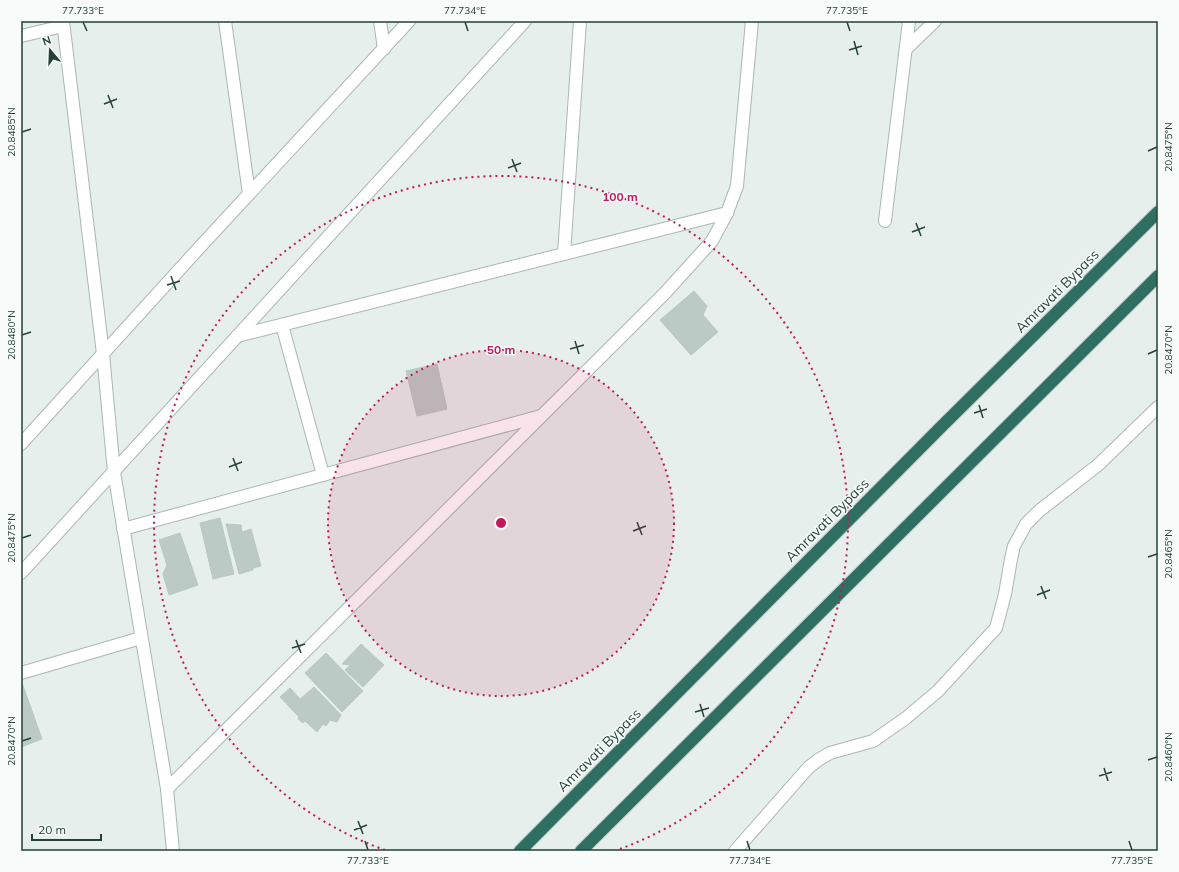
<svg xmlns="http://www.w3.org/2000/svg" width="1179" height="872" font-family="Mulish,sans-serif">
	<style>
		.building { fill: #bbcac4; stroke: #b8c9c2 }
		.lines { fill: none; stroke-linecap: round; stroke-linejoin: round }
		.street-casing { stroke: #a8b8b2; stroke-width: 14 }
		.highway-casing { stroke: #c2cac8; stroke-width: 14 }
		.street { stroke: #fff; stroke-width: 12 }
		.highway { stroke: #2f6f62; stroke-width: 12 }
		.ticks { fill: none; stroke: #24423a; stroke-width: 1.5 }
		.ring { fill: none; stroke: #c2185b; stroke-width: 2; stroke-dasharray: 2 4 }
		.labels { text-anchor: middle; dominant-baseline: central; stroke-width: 3; stroke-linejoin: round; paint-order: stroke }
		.street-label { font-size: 14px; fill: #24423a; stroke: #f7fbf9 }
		.centre { fill: #c2185b; stroke: #f7fbf9; stroke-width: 2 }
		.ring-label { font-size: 12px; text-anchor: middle; font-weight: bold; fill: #c2185b; stroke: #f7fbf9; stroke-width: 3; stroke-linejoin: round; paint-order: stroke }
		.neatline { fill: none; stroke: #24423a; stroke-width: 1.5 }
		.ticks-label { font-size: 10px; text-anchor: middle; fill: #24423a }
	</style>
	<rect width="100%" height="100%" fill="#e6efeb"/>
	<!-- building -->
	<g class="building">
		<polygon points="694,291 707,306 703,315 718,332 691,355 660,320"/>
		<polygon points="437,364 447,409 417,416 406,371"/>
		<polygon points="220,518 234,574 213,579 200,523"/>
		<polygon points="226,524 241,525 242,532 251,529 261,566 253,568 253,570 239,574"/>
		<polygon points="180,533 198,585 169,595 163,574 167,565 159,540"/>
		<polygon points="361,644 384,665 363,687 345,670 350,665 342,664"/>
		<polygon points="326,653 363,691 342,712 305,673"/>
		<polygon points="21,683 22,683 42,739 21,747"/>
		<polygon points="314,687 341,715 337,722 330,720 326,726 323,724 317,732 305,721 303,723 298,719 299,717 280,697 290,688 300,699"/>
	</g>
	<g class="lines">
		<!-- street casing -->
		<g class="street-casing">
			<g id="street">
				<polyline points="63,21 103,354 114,472 167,789 173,851"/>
				<polyline points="225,21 249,194"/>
				<polyline points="380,21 384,49"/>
				<polyline points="21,36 63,26"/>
				<polyline points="906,49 935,21"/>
				<polyline points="885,221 909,21"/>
				<polyline points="564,254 580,21"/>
				<polyline points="282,325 323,475"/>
				<polyline points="237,336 727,213"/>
				<polyline points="21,444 199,248 409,21"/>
				<polyline points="123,529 541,416"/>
				<polyline points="21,573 525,21"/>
				<polyline points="21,673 141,638"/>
				<polyline points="167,789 665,293 712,241 727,213 737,186 752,21"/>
				<polyline points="735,851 808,768 818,760 830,753 873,741 906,718 938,691 996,628 1005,594 1011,559 1014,546 1026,524 1039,511 1098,465 1158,407"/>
			</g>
		</g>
		<!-- highway casing -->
		<g class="highway-casing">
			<g id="highway">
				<polyline points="520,851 942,426 1158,212"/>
				<polyline points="581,851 1158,276"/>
			</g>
		</g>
		<!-- street -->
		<use href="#street" class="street"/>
		<!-- highway -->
		<use href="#highway" class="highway"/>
	</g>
	<!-- ticks -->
	<path class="ticks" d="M83,22L87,31M465,22L468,31M847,22L850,31M854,41L858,55M849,50L862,46M108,95L113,108M104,104L117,99M22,132L31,129M1148,151L1157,147M512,159L517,172M508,168L521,163M916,223L921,236M912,232L925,227M171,276L176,290M167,285L180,281M22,335L31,332M575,341L579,354M570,349L584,345M1148,354L1157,350M979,405L983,418M974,413L987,409M233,458L238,471M229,467L242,462M637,522L642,535M633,531L646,526M22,538L31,535M1148,557L1157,554M1041,586L1046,599M1037,595L1050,590M296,640L301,653M292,648L305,644M700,704L704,717M695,712L709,708M22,741L31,738M1148,760L1157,757M1104,768L1108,781M1099,776L1112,772M358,821L363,834M354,830L367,825M365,841L368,850M747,841L750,850M1129,841L1132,850"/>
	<!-- distance rings -->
	<circle cx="501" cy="523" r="173" fill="#c2185b" fill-opacity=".12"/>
	<g class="ring">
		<circle cx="501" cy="523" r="173"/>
		<path d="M385 850A347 347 0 1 1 617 850"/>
	</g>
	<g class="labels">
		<!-- street labels -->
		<g class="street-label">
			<text transform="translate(1057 291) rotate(-45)">Amravati Bypass</text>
			<text transform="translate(827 520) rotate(-45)">Amravati Bypass</text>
			<text transform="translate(599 750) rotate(-45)">Amravati Bypass</text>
		</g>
	</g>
	<circle cx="501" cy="523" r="6" class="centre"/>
	<g class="ring-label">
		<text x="620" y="201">100 m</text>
		<text x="501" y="354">50 m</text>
	</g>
	<!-- border -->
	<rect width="1179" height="872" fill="none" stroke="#f7fbf9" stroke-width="44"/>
	<!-- north arrow -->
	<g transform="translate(50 50) rotate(341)" stroke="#f7fbf9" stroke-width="3" paint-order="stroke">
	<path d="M0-3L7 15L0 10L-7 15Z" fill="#24423a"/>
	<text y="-6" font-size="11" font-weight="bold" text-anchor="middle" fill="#24423a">N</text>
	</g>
	<!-- scale -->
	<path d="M32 834v6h69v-6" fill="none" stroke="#24423a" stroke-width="2"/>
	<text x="38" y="834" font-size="12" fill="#24423a" stroke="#f7fbf9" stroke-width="3" paint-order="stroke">20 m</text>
	<rect x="22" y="22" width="1135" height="828" class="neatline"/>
	<g class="ticks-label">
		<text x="83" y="14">77.733°E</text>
		<text x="465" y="14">77.734°E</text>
		<text x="847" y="14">77.735°E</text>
		<text transform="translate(11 132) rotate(-90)" y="4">20.8485°N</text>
		<text transform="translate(1168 147) rotate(-90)" y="4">20.8475°N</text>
		<text transform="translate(11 335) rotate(-90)" y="4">20.8480°N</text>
		<text transform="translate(1168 350) rotate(-90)" y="4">20.8470°N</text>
		<text transform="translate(11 538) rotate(-90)" y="4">20.8475°N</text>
		<text transform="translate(1168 554) rotate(-90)" y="4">20.8465°N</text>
		<text transform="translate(11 741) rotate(-90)" y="4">20.8470°N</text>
		<text transform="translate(1168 757) rotate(-90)" y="4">20.8460°N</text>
		<text x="368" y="864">77.733°E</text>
		<text x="750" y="864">77.734°E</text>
		<text x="1132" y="864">77.735°E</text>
	</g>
</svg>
